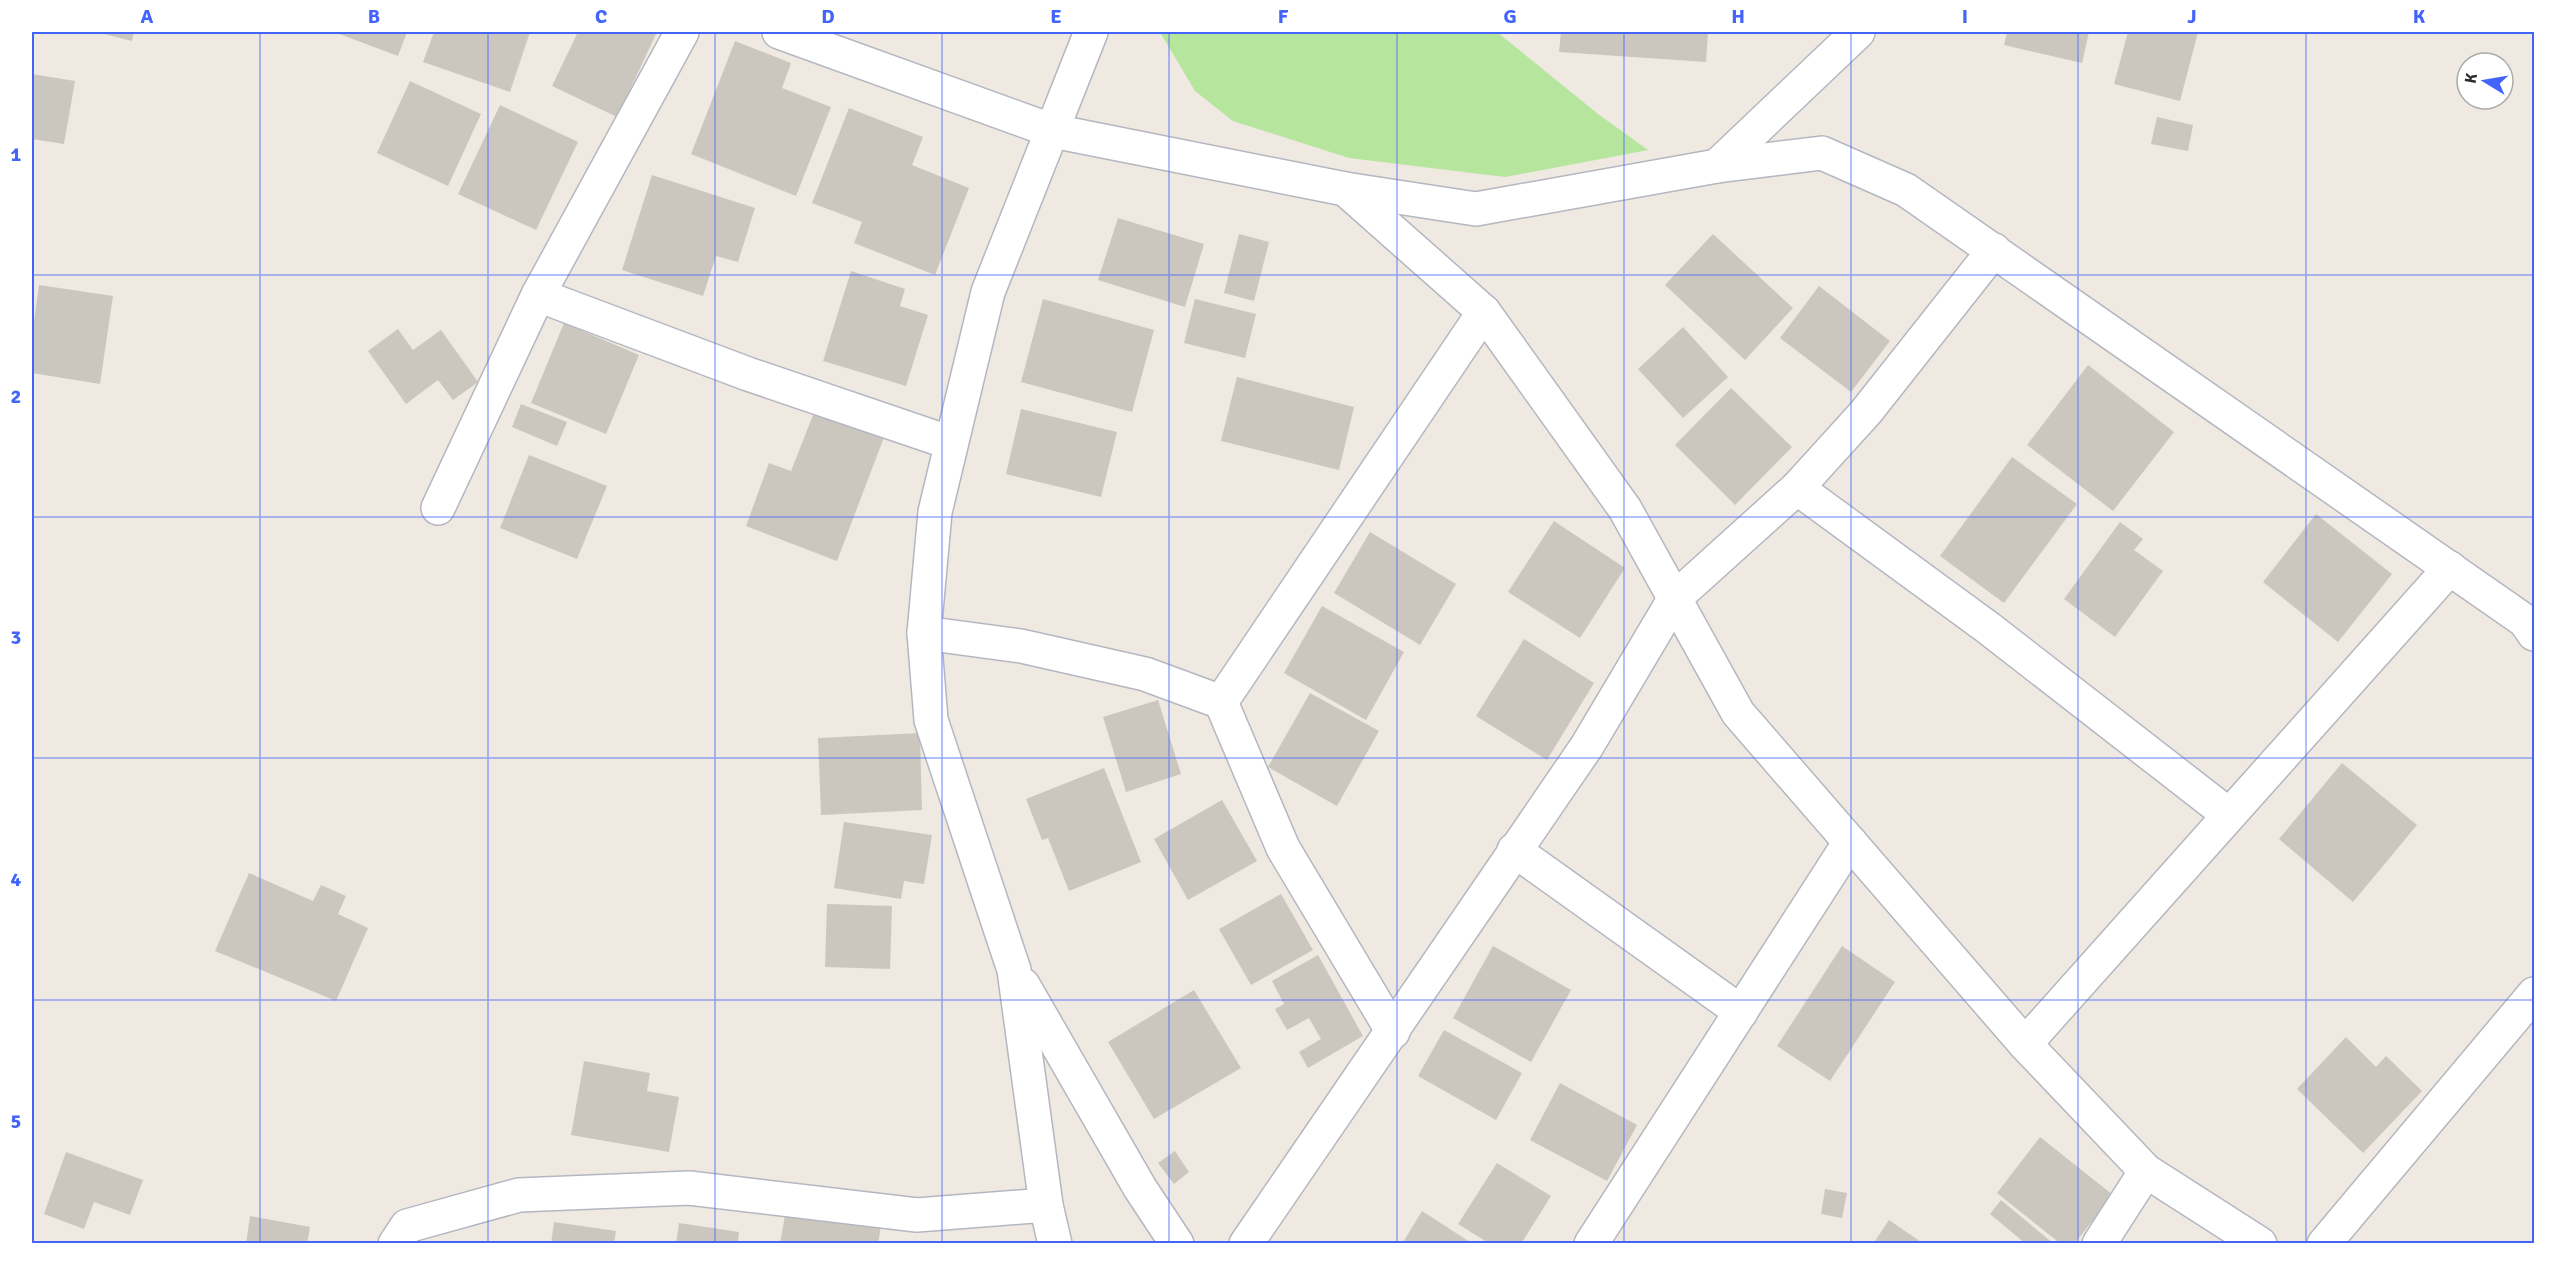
<svg xmlns="http://www.w3.org/2000/svg" width="2566" height="1275" font-family="Signika,sans-serif">
	<style>
		.grass { fill: #b6e59e }
		.building { fill: #cbc7bf }
		.lines { fill: none; stroke-linecap: round; stroke-linejoin: round }
		.minor-casing { stroke: #b4b7c1; stroke-width: 36 }
		.minor { stroke: #fff; stroke-width: 33 }
		.grid { fill: none; stroke: #4264fb; stroke-width: 1.5; stroke-opacity: 0.55 }
		.neatline { fill: none; stroke: #4264fb; stroke-width: 2 }
		.grid-label { font-size: 20px; text-anchor: middle; font-weight: bold; fill: #4264fb }
	</style>
	<rect width="100%" height="100%" fill="#efe9e1"/>
	<!-- grass -->
	<polygon class="grass" points="1160,32 1497,32 1598,114 1648,150 1505,177 1349,158 1233,121 1195,91"/>
	<!-- building -->
	<g class="building">
		<polygon points="96,32 134,32 132,41"/>
		<polygon points="334,32 407,32 398,56"/>
		<polygon points="434,32 530,32 510,92 423,62"/>
		<polygon points="578,32 657,32 617,117 552,86"/>
		<polygon points="1561,32 1708,32 1706,62 1559,52"/>
		<polygon points="2007,32 2089,32 2082,63 2004,45"/>
		<polygon points="2128,32 2198,32 2180,101 2114,84"/>
		<polygon points="735,41 791,63 782,88 831,107 796,196 691,154"/>
		<polygon points="32,74 75,81 64,144 32,139"/>
		<polygon points="410,81 481,114 448,186 377,153"/>
		<polygon points="500,105 578,142 536,230 458,194"/>
		<polygon points="849,108 923,137 912,165 969,188 935,275 854,243 862,222 812,203"/>
		<polygon points="2157,117 2193,125 2188,151 2151,144"/>
		<polygon points="652,175 755,208 738,262 716,256 703,296 622,270"/>
		<polygon points="1118,218 1204,244 1185,307 1098,280"/>
		<polygon points="1239,234 1269,242 1254,301 1224,293"/>
		<polygon points="1713,234 1793,308 1745,360 1665,285"/>
		<polygon points="851,271 905,289 900,306 928,315 906,386 823,361"/>
		<polygon points="39,285 113,296 100,384 32,373 32,335"/>
		<polygon points="1819,286 1890,341 1851,392 1780,338"/>
		<polygon points="1043,299 1154,330 1132,412 1021,382"/>
		<polygon points="1195,299 1256,314 1245,358 1184,343"/>
		<polygon points="564,323 639,355 606,434 531,403"/>
		<polygon points="1683,327 1728,377 1683,418 1638,369"/>
		<polygon points="398,329 413,350 441,330 478,382 453,400 438,380 406,404 368,351"/>
		<polygon points="2088,365 2174,432 2113,511 2027,445"/>
		<polygon points="1237,377 1354,407 1339,470 1221,441"/>
		<polygon points="1731,388 1792,447 1735,505 1675,445"/>
		<polygon points="521,404 567,422 557,446 512,427"/>
		<polygon points="817,405 886,432 837,561 746,526 769,463 791,471"/>
		<polygon points="1021,409 1117,432 1101,497 1006,474"/>
		<polygon points="529,455 607,486 577,559 500,528"/>
		<polygon points="2012,457 2077,504 2004,603 1940,556"/>
		<polygon points="2316,514 2392,574 2338,642 2263,582"/>
		<polygon points="1554,521 1625,568 1580,638 1508,592"/>
		<polygon points="2120,522 2143,539 2134,550 2163,571 2115,637 2064,599"/>
		<polygon points="1370,532 1456,584 1420,645 1334,593"/>
		<polygon points="1322,606 1404,652 1366,720 1284,673"/>
		<polygon points="1524,639 1594,683 1547,760 1476,716"/>
		<polygon points="1310,693 1379,731 1337,806 1268,767"/>
		<polygon points="1158,700 1181,774 1126,792 1103,717"/>
		<polygon points="920,733 922,810 821,815 818,738"/>
		<polygon points="2342,763 2417,825 2353,902 2279,839"/>
		<polygon points="1104,768 1141,862 1069,891 1048,838 1042,840 1026,799"/>
		<polygon points="1222,800 1257,861 1188,900 1154,839"/>
		<polygon points="844,822 932,835 924,884 904,881 901,899 834,888"/>
		<polygon points="249,873 313,901 321,885 346,896 338,914 368,928 336,1001 215,951"/>
		<polygon points="1281,894 1313,950 1251,985 1219,929"/>
		<polygon points="827,904 892,906 890,969 825,967"/>
		<polygon points="1493,946 1571,990 1531,1062 1453,1018"/>
		<polygon points="1842,946 1895,982 1830,1081 1777,1046"/>
		<polygon points="1318,955 1363,1036 1308,1068 1299,1052 1321,1039 1309,1018 1287,1030 1275,1009 1284,1004 1272,981"/>
		<polygon points="1194,990 1241,1068 1154,1119 1108,1042"/>
		<polygon points="1444,1030 1522,1073 1496,1120 1418,1076"/>
		<polygon points="2346,1037 2376,1067 2386,1056 2422,1091 2363,1153 2297,1089"/>
		<polygon points="584,1061 650,1073 647,1091 679,1097 669,1152 571,1135"/>
		<polygon points="1560,1083 1637,1125 1607,1181 1530,1140"/>
		<polygon points="2040,1137 2113,1195 2074,1244 2061,1244 1997,1193"/>
		<polygon points="1175,1151 1189,1172 1174,1184 1158,1163"/>
		<polygon points="66,1152 143,1180 130,1215 94,1202 84,1229 44,1214"/>
		<polygon points="1497,1163 1551,1196 1521,1244 1490,1244 1458,1224"/>
		<polygon points="1825,1189 1847,1193 1842,1218 1821,1214"/>
		<polygon points="2001,1200 2054,1244 2026,1244 1990,1214"/>
		<polygon points="787,1204 882,1220 878,1244 780,1244"/>
		<polygon points="1422,1211 1473,1244 1402,1244"/>
		<polygon points="250,1216 310,1227 307,1244 246,1244"/>
		<polygon points="1889,1220 1924,1244 1873,1244"/>
		<polygon points="554,1222 616,1231 614,1244 551,1244"/>
		<polygon points="679,1223 739,1232 738,1241 743,1244 676,1244"/>
	</g>
	<g class="lines">
		<!-- minor casing -->
		<g class="minor-casing">
			<g id="minor">
				<polyline points="779,32 1053,131 1345,189 1476,209 1717,166 1822,153 1906,190 2525,621 2534,634"/>
				<polyline points="1717,166 1858,32"/>
				<polyline points="1345,189 1484,312 1625,509 1738,713 2025,1044 2146,1171 2260,1244"/>
				<polyline points="538,295 748,374 951,443"/>
				<polyline points="1797,488 1987,627 2229,815"/>
				<polyline points="438,508 538,295 682,32"/>
				<polyline points="924,633 1021,646 1145,674 1221,702"/>
				<polyline points="1514,850 1741,1012"/>
				<polyline points="1023,985 1140,1188 1177,1244"/>
				<polyline points="1393,1032 1283,848 1221,702 1484,312"/>
				<polyline points="2025,1044 2450,568"/>
				<polyline points="395,1244 407,1226 519,1195 689,1188 917,1215 1046,1205"/>
				<polyline points="1055,1244 1046,1205 1014,970 931,720 924,633 935,512 988,292 1091,32"/>
				<polyline points="1246,1244 1587,746 1675,598 1797,488 1866,412 1994,250"/>
				<polyline points="1591,1244 1850,842"/>
				<polyline points="2099,1244 2146,1171"/>
				<polyline points="2324,1244 2534,994"/>
			</g>
		</g>
		<!-- minor -->
		<use href="#minor" class="minor"/>
	</g>
	<!-- grid -->
	<path class="grid" d="M260,32V1244M488,32V1244M715,32V1244M942,32V1244M1169,32V1244M1397,32V1244M1624,32V1244M1851,32V1244M2078,32V1244M2306,32V1244M32,275H2534M32,517H2534M32,758H2534M32,1000H2534"/>
	<!-- border -->
	<rect width="2566" height="1275" fill="none" stroke="#ffffff" stroke-width="66"/>
	<!-- north arrow -->
	<g transform="translate(2485 81) rotate(281)"><circle r="28" fill="#ffffff" stroke="#ababab" stroke-width="1.5"/>
	<path d="M0-4.5L10 22L0 15L-10 22Z" fill="#4264fb"/>
	<text y="-9" font-size="16" font-weight="bold" text-anchor="middle" fill="#2e2e2e">K</text>
	</g>
	<rect x="33" y="33" width="2500" height="1209" class="neatline"/>
	<g class="grid-label">
		<text x="147" y="23">A</text>
		<text x="374" y="23">B</text>
		<text x="601" y="23">C</text>
		<text x="828" y="23">D</text>
		<text x="1056" y="23">E</text>
		<text x="1283" y="23">F</text>
		<text x="1510" y="23">G</text>
		<text x="1738" y="23">H</text>
		<text x="1965" y="23">I</text>
		<text x="2192" y="23">J</text>
		<text x="2419" y="23">K</text>
		<text x="16" y="161">1</text>
		<text x="16" y="403">2</text>
		<text x="16" y="644">3</text>
		<text x="16" y="886">4</text>
		<text x="16" y="1128">5</text>
	</g>
</svg>
